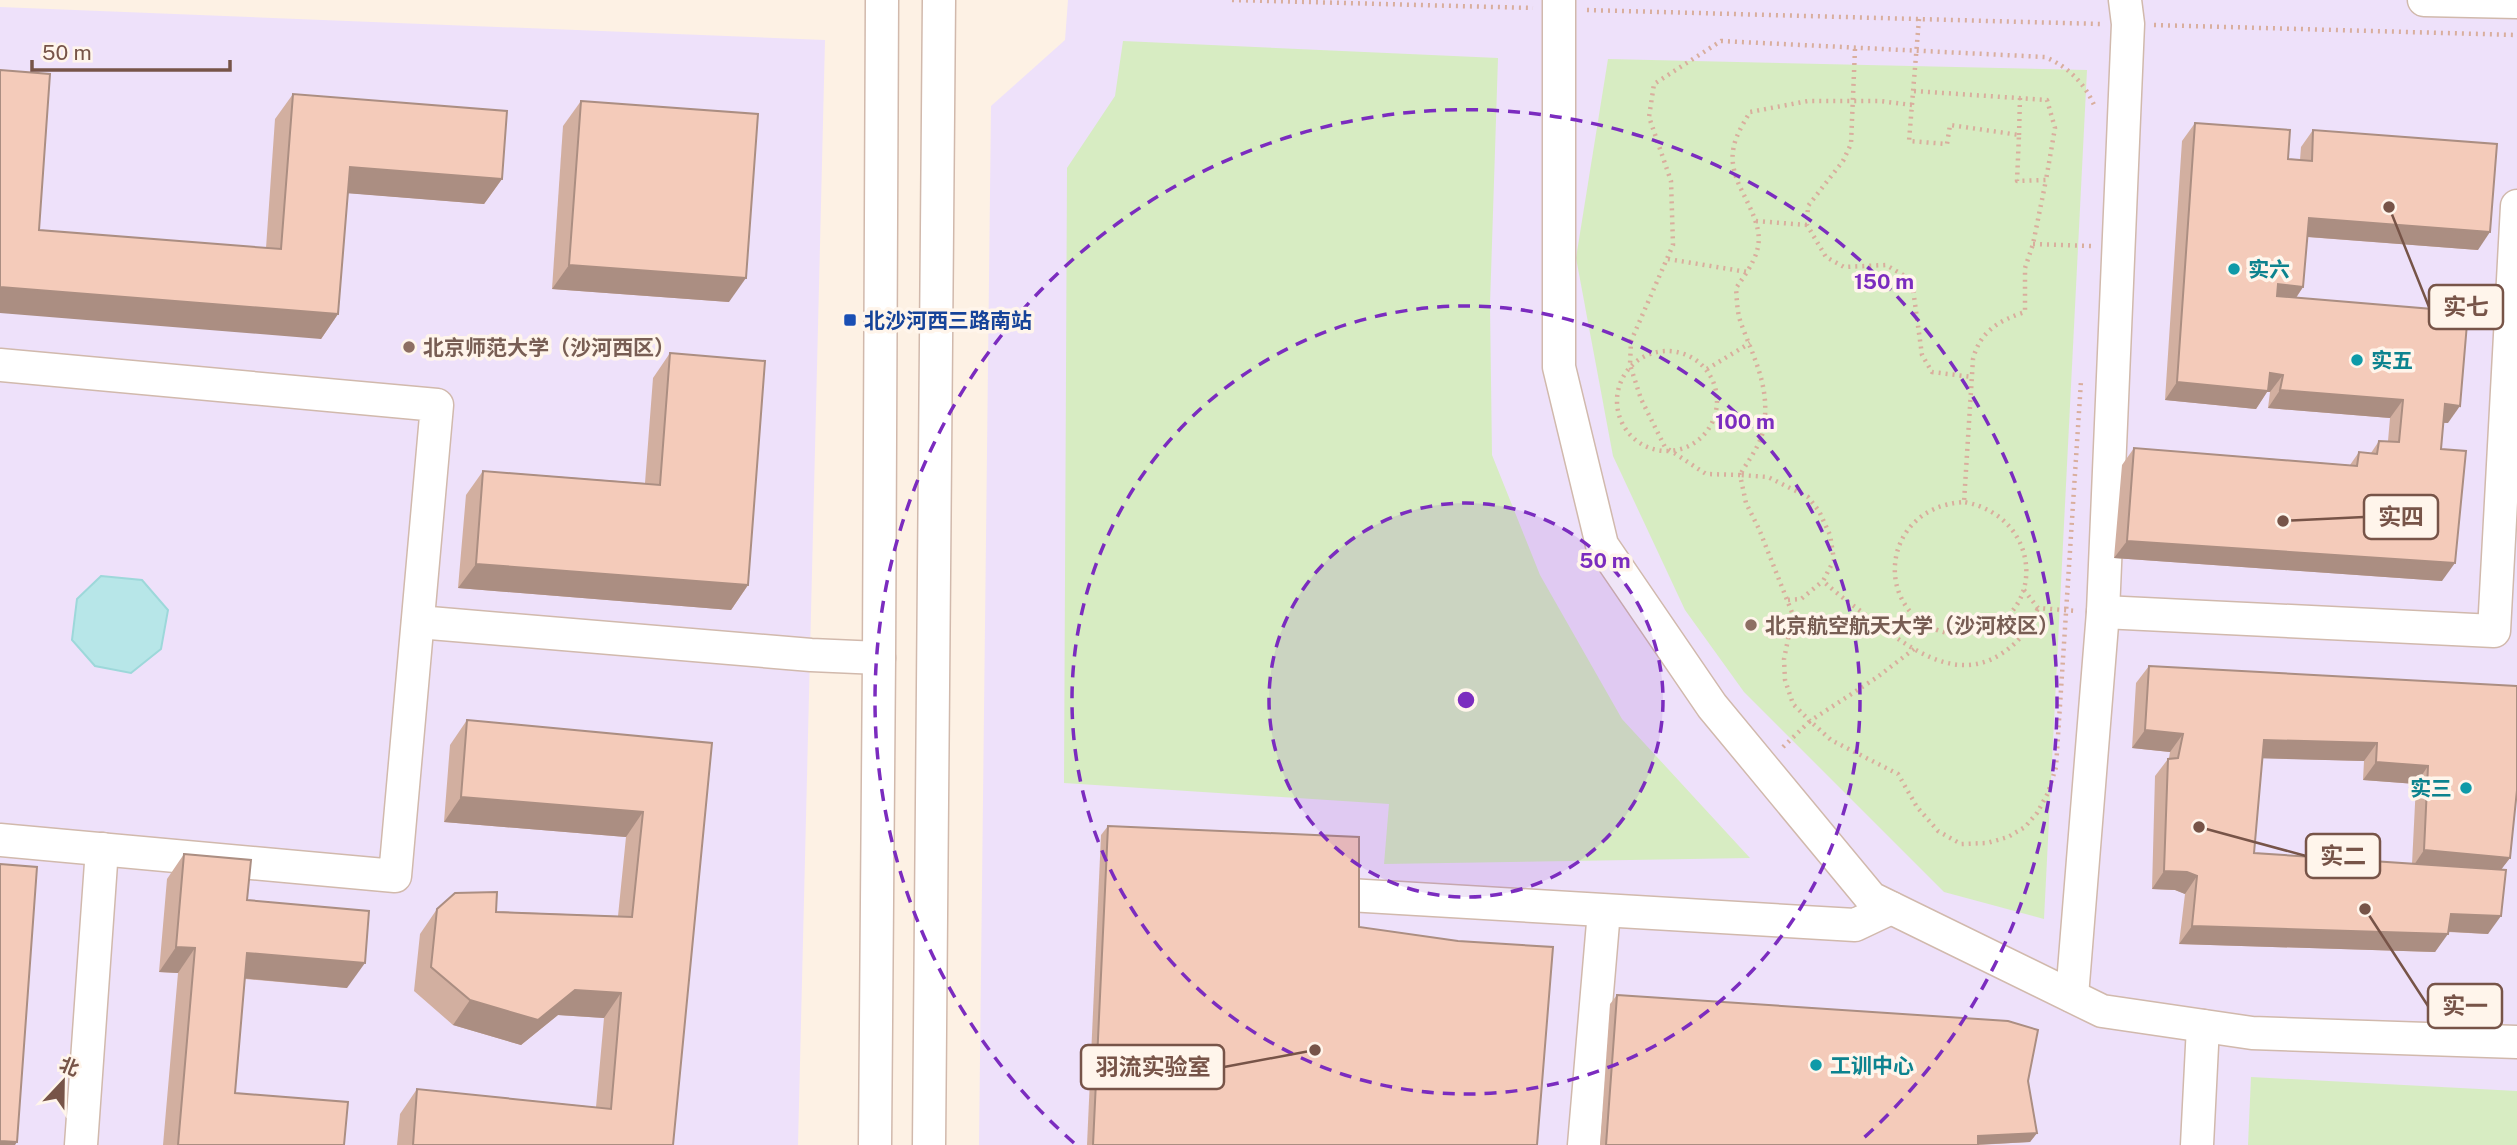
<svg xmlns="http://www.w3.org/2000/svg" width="2517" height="1145" font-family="'Public Sans','Noto Sans SC',sans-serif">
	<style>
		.education { fill: #eee1fa }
		.green { fill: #d7ecc2 }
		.water { fill: #b7e6e8; stroke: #9dd8da; stroke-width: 2 }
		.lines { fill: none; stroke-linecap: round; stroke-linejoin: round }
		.minor-casing { stroke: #d1b9ac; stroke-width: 35 }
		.path { stroke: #d9ae9d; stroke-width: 4.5; stroke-dasharray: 2 5; stroke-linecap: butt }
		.minor { stroke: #fff; stroke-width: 32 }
		.wall { fill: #d2afa0; fill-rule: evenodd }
		.shaded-wall { fill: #ab8e82 }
		.building { fill: #f4cbba; stroke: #ab8e82; stroke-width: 2 }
		.ring { fill: none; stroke: #7b2cbf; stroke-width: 3.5; stroke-dasharray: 12 9 }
		.culture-dot { fill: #0f9aa8; stroke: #fff5eb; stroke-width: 2.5 }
		.transit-dot { fill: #1a4fb4; stroke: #fff5eb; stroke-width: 2.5 }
		.education-dot { fill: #8d6e63; stroke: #fff5eb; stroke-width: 2.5 }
		.labels { text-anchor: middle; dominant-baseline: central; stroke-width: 7; stroke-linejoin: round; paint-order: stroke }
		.culture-label { font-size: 21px; font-weight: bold; fill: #0d838f; stroke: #fff5eb; text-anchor: start }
		.transit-label { font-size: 21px; font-weight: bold; fill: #164399; stroke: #fff5eb; text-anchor: start }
		.education-label { font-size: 21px; font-weight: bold; fill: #785e54; stroke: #fff5eb; text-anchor: start }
		.centre { fill: #7b2cbf; stroke: #fff5eb; stroke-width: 3.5 }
		.ring-label { font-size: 21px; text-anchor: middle; font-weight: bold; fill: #7b2cbf; stroke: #fff5eb; stroke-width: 7; stroke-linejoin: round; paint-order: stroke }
		.leader { fill: none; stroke: #775448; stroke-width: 2.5 }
		.callout-dot { fill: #775448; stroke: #fff5eb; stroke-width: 2.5 }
		.callout { fill: #fff5eb; stroke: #775448; stroke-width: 2.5 }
		.callout-label { font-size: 23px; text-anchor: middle; font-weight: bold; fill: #775448 }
	</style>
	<rect width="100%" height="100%" fill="#fdf1e4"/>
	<!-- education -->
	<g class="education">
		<polygon points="1068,0 2517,0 2517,1145 979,1145 991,106 1065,40"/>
		<polygon points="0,7 825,40 798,1145 0,1145"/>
	</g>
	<!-- green -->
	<g class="green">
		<polygon points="1123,41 1498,58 1490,305 1492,455 1540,575 1622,719 1750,858 1384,864 1389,804 1064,783 1067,168 1115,96"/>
		<polygon points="1608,59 2087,70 2044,919 1944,892 1744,692 1685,610 1613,456 1576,258"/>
		<polygon points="2251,1077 2517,1091 2517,1145 2248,1145"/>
	</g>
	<!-- water -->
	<polygon class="water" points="101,576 142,580 168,610 161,649 131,673 95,666 72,640 77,599"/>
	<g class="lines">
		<!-- minor casing -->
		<g class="minor-casing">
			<g id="minor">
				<polyline points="1559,0 1559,367 1602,545 1712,706 1871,898 2102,1011 2252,1033 2517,1042"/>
				<polyline points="2424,0 2517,2"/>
				<polyline points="0,365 437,405 395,876 0,840"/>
				<polyline points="2103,612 2494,631 2517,206"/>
				<polyline points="418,622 811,655 879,658"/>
				<polyline points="1315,893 1855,925 1891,908"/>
				<polyline points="2072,996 2103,612 2128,24 2125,0"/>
				<polyline points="81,1145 102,849"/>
				<polyline points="875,1145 879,658 882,0"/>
				<polyline points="929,1145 939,0"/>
				<polyline points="1584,1145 1604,911"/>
				<polyline points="2197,1145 2203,1026"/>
			</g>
		</g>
		<!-- path -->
		<g class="path">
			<polyline points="1232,0 1533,8"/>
			<polyline points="1587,10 2100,24"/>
			<path d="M1919,19L1909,141L1947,144L1950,125L2019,135L2017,181L2046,180L2033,244L2025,268V312C2000,320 1980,331 1973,359L1964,502C1877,507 1871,620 1952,634C1958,635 1966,633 1973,632C2046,621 2045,517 1964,502"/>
			<polyline points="2154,25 2517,35"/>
			<polyline points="1855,49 1851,144 1843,161 1808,206 1807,225 1826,257 1844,267 1886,265 1905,276 1913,289 1922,355 1932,372 1972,377"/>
			<polyline points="1914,91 2047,100 2055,128 2046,180"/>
			<path d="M1912,105L1880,101H1808L1750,112C1743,124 1734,138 1733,152C1731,164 1736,179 1741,189C1764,235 1767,245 1736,288C1737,301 1737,314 1742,326C1756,363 1771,390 1763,431C1760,446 1747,462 1740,475L1768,477L1808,497L1819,511L1830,535L1834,560L1823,581C1836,593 1851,604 1866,615C1904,644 1953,685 2001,654C2020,642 2029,628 2038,608"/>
			<polyline points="2019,135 2020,98"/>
			<polyline points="1756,221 1807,225"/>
			<polyline points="2033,244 2091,246"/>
			<polyline points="1668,259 1747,272"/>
			<circle cx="1667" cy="401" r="50"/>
			<polyline points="1707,369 1750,343"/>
			<polyline points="2024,590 2038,608 2077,611"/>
			<polyline points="1788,600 1801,599 1823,581"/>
			<path d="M1914,649L1876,678L1810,721L1793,704L1785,680L1784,659L1793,615L1759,529L1746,503L1740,475L1706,474L1665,447L1641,399L1630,365L1631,341L1673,245L1671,181L1649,117L1654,84L1721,41L2045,57C2069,67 2085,84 2095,107"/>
			<polyline points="1783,747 1810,721 1831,740 1898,774 1917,807 1938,831 1961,844 1987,843 2008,837 2025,827 2037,813 2048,793 2056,767 2081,381"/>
		</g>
		<!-- minor -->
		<use href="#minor" class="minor"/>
	</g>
	<!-- wall -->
	<g class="wall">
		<polygon points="293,94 502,179 484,204 348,193 338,314 321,339 39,230 266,248 275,119"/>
		<polygon points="581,101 729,302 552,289 563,126"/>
		<polygon points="2195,123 2288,159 2300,160 2301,147 2313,130 2478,250 2307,237 2303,287 2296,298 2448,423 2443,423 2441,449 2442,581 2114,558 2122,465 2134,448 2350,465 2359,452 2371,453 2379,441 2388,441 2390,418 2268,408 2270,392 2267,392 2256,409 2165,400 2182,141"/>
		<polygon points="670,353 748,585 731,610 458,588 466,495 483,471 645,483 653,378"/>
		<path d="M2149,666L2517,686L2510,858L2501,869L2488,934L2448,932L2435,952L2179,944L2185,894L2175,890L2152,889L2155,776L2168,759L2169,758L2170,752L2132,748L2136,683ZM2262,758L2364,761L2363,780L2416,784L2412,864L2254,853Z"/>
		<polygon points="467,720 712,743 673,1145 397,1145 400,1114 417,1089 596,1107 604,1018 558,1015 521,1045 453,1025 414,991 420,934 437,909 618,916 626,837 444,822 450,745"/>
		<polygon points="1108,826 1359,927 1537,1145 1087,1145 1101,835"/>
		<polygon points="184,854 247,900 347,988 245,979 235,1093 344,1145 163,1145 178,973 159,972 167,879"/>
		<polygon points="1617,995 2028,1081 2037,1133 2030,1142 1978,1145 1600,1145 1610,1004"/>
	</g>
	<!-- shaded-wall -->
	<g class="shaded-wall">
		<polygon points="350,167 502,179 484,204 332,192"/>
		<polygon points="2309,218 2490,232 2478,250 2296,236"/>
		<polygon points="569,265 746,278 729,302 552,289"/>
		<polygon points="2278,284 2303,287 2291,305 2266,302"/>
		<polygon points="0,287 338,314 321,339 0,313"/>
		<polygon points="2270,373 2283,375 2270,392 2267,392 2256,409 2165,400 2177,382"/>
		<polygon points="2280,390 2403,400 2390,418 2268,408"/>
		<polygon points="2445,404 2460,406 2448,423 2432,422"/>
		<polygon points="2127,541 2455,563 2442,581 2114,558"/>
		<polygon points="476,564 748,585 731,610 458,588"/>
		<polygon points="2145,730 2183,734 2170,752 2132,748"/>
		<polygon points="2264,740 2377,743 2364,761 2251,758"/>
		<polygon points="2376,762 2428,766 2416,784 2363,780"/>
		<polygon points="461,797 643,812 626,837 444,822"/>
		<polygon points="2424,850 2510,858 2497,875 2412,868"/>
		<polygon points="2164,871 2187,872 2197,876 2185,894 2175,890 2152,889"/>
		<polygon points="2451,914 2501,916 2488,934 2438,931"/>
		<polygon points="2192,926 2448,934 2435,952 2179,944"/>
		<polygon points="176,947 195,948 178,973 159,972"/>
		<polygon points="247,953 365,963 347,988 230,977"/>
		<polygon points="575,990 621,993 604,1018 558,1015 521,1045 453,1025 470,1000"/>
		<polygon points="2037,1133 2030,1142 1972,1145 1978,1136"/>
		<polygon points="0,1141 17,1142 15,1145 0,1145"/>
	</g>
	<!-- building -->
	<g class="building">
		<polygon points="0,70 50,74 39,230 281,249 293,94 507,111 502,179 350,167 338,314 0,287"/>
		<polygon points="581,101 758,114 746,278 569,265"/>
		<polygon points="2195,123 2290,130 2288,159 2312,161 2313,130 2497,144 2490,232 2309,218 2303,287 2278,284 2277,296 2468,312 2460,406 2445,404 2441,449 2466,451 2455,563 2127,541 2134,448 2357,466 2359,452 2377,454 2379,441 2399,442 2403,400 2280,390 2283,375 2270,373 2268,391 2177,382"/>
		<polygon points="670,353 765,361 748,585 476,564 483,471 660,485"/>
		<polygon points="2149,666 2517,686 2517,790 2510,858 2424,850 2428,766 2376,762 2377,743 2264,740 2254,853 2506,870 2501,916 2451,914 2448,934 2192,926 2197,876 2187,872 2164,871 2168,759 2178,758 2183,734 2145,730"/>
		<polygon points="467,720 712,743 673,1145 413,1145 417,1089 611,1109 621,993 575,990 538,1020 470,1000 431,967 437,909 455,893 497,892 496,912 632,917 643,812 461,797"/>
		<polygon points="1108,826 1359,837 1359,927 1458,941 1553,947 1537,1145 1093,1145"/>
		<polygon points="184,854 251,860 247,900 369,911 365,963 247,953 235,1093 348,1102 344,1145 178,1145 195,948 176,947"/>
		<polygon points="0,864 37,867 17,1142 0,1141"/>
		<polygon points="1617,995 2008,1021 2038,1030 2028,1081 2037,1133 1978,1136 1978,1145 1606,1145"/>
	</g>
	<!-- distance rings -->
	<circle cx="1466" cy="700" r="197" fill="#7b2cbf" fill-opacity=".12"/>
	<g class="ring">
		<circle cx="1466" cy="700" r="197"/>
		<circle cx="1466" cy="700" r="394"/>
		<path d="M1074 1143A591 591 0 1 1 1858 1143"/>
	</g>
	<!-- markers -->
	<g class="culture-dot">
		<circle cx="2234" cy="269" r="7"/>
		<circle cx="2357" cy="360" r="7"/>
		<circle cx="2466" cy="788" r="7"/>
		<circle cx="1816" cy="1065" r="7"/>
	</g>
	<rect class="transit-dot" x="843" y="313" width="14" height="14" rx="3.5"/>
	<g class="education-dot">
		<circle cx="409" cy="347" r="7"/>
		<circle cx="1751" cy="625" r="7"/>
	</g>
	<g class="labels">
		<!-- culture labels -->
		<g class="culture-label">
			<text x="2248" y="269">实六</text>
			<text x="2371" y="360">实五</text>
			<text x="2452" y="788" text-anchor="end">实三</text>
			<text x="1830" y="1065">工训中心</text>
		</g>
		<!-- transit labels -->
		<g class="transit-label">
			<text x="864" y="320">北沙河西三路南站</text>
		</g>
		<!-- education labels -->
		<g class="education-label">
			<text x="423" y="347">北京师范大学（沙河西区）</text>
			<text x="1765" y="625">北京航空航天大学（沙河校区）</text>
		</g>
	</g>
	<circle cx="1466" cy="700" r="10" class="centre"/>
	<g class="ring-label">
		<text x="1884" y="289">150 m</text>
		<text x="1745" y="429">100 m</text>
		<text x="1605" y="568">50 m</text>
	</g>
	<!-- callouts -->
	<path class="leader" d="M2389 207L2429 307M2283 521L2364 517M2199 827L2306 856M2365 909L2428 1006M1315 1050L1224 1067"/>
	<g class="callout-dot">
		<circle cx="2389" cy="207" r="7"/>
		<circle cx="2283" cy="521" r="7"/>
		<circle cx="2199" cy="827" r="7"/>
		<circle cx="2365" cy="909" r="7"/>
		<circle cx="1315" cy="1050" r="7"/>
	</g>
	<g class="callout">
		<rect x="2429" y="285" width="74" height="44" rx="7"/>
		<rect x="2364" y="495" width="74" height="44" rx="7"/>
		<rect x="2306" y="834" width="74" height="44" rx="7"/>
		<rect x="2428" y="984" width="74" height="44" rx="7"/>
		<rect x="1081" y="1045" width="143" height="44" rx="7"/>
	</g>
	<g class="callout-label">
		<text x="2466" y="315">实七</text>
		<text x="2401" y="525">实四</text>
		<text x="2343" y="864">实二</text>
		<text x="2465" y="1014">实一</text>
		<text x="1153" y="1075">羽流实验室</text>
	</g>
	<!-- north arrow -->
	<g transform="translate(63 1082) rotate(22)" stroke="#fff5eb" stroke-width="5" paint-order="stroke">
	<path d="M0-5L12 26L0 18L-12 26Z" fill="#775448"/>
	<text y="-10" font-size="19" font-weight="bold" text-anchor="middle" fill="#775448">北</text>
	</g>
	<!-- scale -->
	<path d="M32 60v10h198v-10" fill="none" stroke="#775448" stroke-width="3.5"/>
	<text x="42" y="60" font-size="21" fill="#775448" stroke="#fff5eb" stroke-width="5" paint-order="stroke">50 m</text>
</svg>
